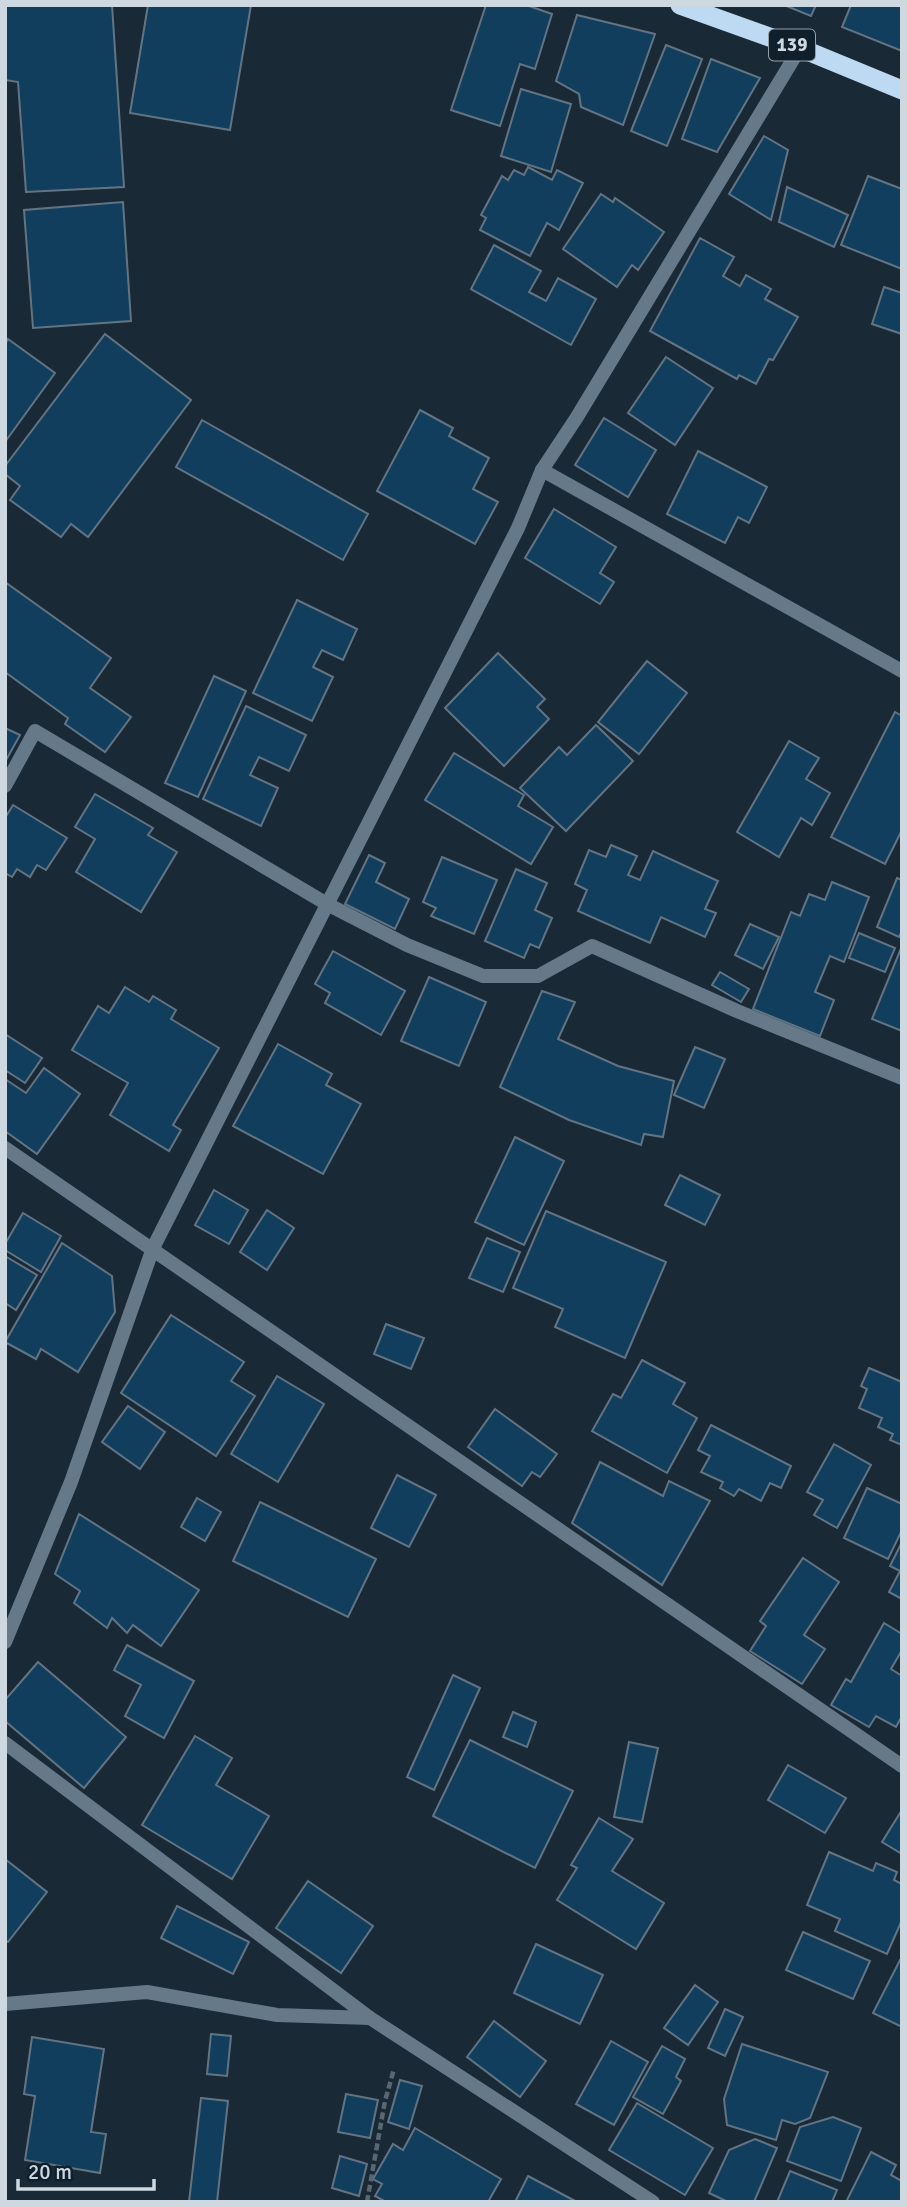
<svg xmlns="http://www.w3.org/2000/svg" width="907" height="2207" font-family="Signika,sans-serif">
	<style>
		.building { fill: #123e5d; stroke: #627483; stroke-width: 2 }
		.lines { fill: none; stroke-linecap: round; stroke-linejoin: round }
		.path { stroke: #596772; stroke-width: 4.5; stroke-dasharray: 7 3.5; stroke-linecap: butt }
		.minor { stroke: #667988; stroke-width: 14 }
		.trunk { stroke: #bddaf2; stroke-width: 19 }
		.labels { text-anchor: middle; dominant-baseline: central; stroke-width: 7; stroke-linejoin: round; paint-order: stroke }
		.shield { fill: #101f2c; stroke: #95a0aa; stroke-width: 2 }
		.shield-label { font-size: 19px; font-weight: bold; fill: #ced8e0 }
	</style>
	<rect width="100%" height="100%" fill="#192936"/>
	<!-- building -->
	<g class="building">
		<polygon points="5,5 112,5 124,187 26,192 18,82 5,80"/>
		<polygon points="148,5 251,5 230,130 130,113"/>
		<polygon points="486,5 526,5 552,14 535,69 520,64 500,126 451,110"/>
		<polygon points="784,5 816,5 811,16"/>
		<polygon points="851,5 902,5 902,51 842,27"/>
		<polygon points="577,15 655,34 623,125 581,107 579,94 556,81"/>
		<polygon points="666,45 702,59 667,146 631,131"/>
		<polygon points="711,59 760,78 717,152 682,139"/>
		<polygon points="521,89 571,104 551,172 501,156"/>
		<polygon points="764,136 788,150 771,220 729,194"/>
		<polygon points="528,167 552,180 557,170 583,183 559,230 547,223 530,256 480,230 486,218 481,215 502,176 508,180 514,170 524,175"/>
		<polygon points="868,176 902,189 902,269 841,245"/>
		<polygon points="787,187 848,215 834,247 779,222"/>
		<polygon points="601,194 613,202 615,198 664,232 638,270 632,265 617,287 563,249"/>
		<polygon points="123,202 131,321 33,328 24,210"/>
		<polygon points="700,238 734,257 723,276 740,286 746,275 771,289 765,299 798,317 773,360 769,359 756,384 739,375 737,379 650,331"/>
		<polygon points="494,245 541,271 529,292 546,301 558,278 596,299 571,345 471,289"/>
		<polygon points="884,287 902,293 902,334 872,324"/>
		<polygon points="105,334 191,400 88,537 71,524 61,537 10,500 20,486 5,474 5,466"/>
		<polygon points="8,339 55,373 5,442 5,344"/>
		<polygon points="666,357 713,388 675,445 628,413"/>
		<polygon points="420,410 453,428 449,436 489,458 473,489 498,502 475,544 377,491"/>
		<polygon points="604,418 656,450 628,497 575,465"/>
		<polygon points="202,420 368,514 343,560 176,467"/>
		<polygon points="698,451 767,487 749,523 738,517 725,543 667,514"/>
		<polygon points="554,509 616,547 600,573 614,582 600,604 525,558"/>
		<polygon points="5,582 111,658 90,688 131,717 105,752 65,724 68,718 5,672"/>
		<polygon points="297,600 357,629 343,660 322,650 313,667 333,677 312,721 253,693"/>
		<polygon points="498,653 545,699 537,707 549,719 504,766 445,708"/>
		<polygon points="647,661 687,693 639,754 598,722"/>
		<polygon points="214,676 246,691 198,797 165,783"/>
		<polygon points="246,706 306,735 289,771 259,757 250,775 278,788 261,826 203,799"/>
		<polygon points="895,712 902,716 902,830 885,864 831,837"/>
		<polygon points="596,725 633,761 566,831 520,788 559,747 567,755"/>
		<polygon points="5,728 20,735 5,762"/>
		<polygon points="789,741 819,758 806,779 830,793 812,825 801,818 779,857 737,832"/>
		<polygon points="454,753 524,795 518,806 553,827 531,864 425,800"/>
		<polygon points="95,794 153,828 148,835 177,852 141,912 76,872 95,839 75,827"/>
		<polygon points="13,805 67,838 46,870 37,865 30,877 17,869 12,877 5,873 5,818"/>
		<polygon points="611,845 637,856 628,875 640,880 653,851 718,881 705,909 716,913 705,937 661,917 650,943 578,911 587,890 575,884 589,850 606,857"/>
		<polygon points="369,855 385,863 376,882 409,899 395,929 345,904"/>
		<polygon points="442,857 497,880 474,934 431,916 436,908 423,902"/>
		<polygon points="516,869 547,883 535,910 552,918 539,948 530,944 524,958 485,941"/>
		<polygon points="897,878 902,880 902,931 899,937 877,927"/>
		<polygon points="832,882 869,897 844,962 830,956 815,992 834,1000 820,1036 753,1009 791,912 800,916 809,894 825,900"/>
		<polygon points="750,924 779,937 763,969 735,955"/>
		<polygon points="859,933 895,948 885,972 849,958"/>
		<polygon points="902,946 902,1031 872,1019"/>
		<polygon points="333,951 405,991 381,1035 325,1003 330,993 315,984"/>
		<polygon points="720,972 749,989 741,1002 712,985"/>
		<polygon points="429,977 486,1002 459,1066 401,1041"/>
		<polygon points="125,987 149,1002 153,996 176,1010 171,1019 219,1048 173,1125 181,1130 169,1151 110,1115 128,1083 72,1050 98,1006 109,1013"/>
		<polygon points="542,991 575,1002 558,1039 618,1066 674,1081 663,1137 644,1134 641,1145 569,1120 500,1087"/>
		<polygon points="5,1034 42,1058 25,1083 5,1070"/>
		<polygon points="278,1044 332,1074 326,1085 361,1104 323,1174 233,1126"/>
		<polygon points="695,1047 725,1059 704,1108 674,1095"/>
		<polygon points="44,1068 80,1094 37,1154 5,1131 5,1079 26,1093"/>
		<polygon points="515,1137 564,1161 524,1245 475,1222"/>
		<polygon points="680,1175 720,1195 705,1225 665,1205"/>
		<polygon points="214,1190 248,1210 229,1244 195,1225"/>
		<polygon points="267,1210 294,1228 267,1270 240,1252"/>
		<polygon points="546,1211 666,1262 625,1358 555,1327 563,1309 513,1288"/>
		<polygon points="23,1213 61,1236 41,1272 5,1250 5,1244"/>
		<polygon points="487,1238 520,1252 503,1292 469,1278"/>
		<polygon points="62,1243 112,1276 115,1312 78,1372 41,1349 36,1359 5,1342"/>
		<polygon points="5,1256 37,1275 16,1310 5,1303"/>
		<polygon points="171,1315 244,1362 231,1381 255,1396 216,1456 121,1393"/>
		<polygon points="386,1324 424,1338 411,1369 374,1354"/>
		<polygon points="642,1360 685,1383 673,1404 697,1418 667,1473 592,1431 613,1394 621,1398"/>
		<polygon points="869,1368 902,1382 902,1445 890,1440 893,1434 878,1427 882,1418 859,1408 867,1389 861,1386"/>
		<polygon points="277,1376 324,1404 278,1482 231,1454"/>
		<polygon points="128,1406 165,1432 140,1469 102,1442"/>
		<polygon points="495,1409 557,1454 540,1477 532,1472 522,1486 468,1447"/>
		<polygon points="711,1425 791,1466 781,1488 770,1483 761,1501 739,1489 734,1496 720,1488 723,1482 701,1472 710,1456 698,1450"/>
		<polygon points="834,1444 871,1465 837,1528 814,1515 823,1500 807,1492"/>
		<polygon points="600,1462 663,1496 669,1481 710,1501 662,1585 572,1523"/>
		<polygon points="397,1475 436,1495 409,1547 371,1528"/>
		<polygon points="867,1488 902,1504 902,1530 888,1559 844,1538"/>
		<polygon points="197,1498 221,1512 205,1541 181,1527"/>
		<polygon points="260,1502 376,1559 348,1617 233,1561"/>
		<polygon points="79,1514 199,1590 161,1646 133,1625 127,1633 112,1618 107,1628 74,1603 80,1591 55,1574"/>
		<polygon points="902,1542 902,1599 889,1592 900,1571 890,1566"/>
		<polygon points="803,1558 839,1582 804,1635 825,1649 802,1684 750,1651 766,1626 760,1621"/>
		<polygon points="884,1623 902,1634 902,1650 891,1669 902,1676 902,1716 896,1727 876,1716 869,1727 831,1705 846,1679 851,1682"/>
		<polygon points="127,1645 194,1681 164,1738 125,1716 141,1685 114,1670"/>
		<polygon points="38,1662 126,1737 84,1788 5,1721 5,1700"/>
		<polygon points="453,1675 480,1688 434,1790 407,1777"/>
		<polygon points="513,1712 536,1722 527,1747 503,1737"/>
		<polygon points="195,1736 232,1758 216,1785 269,1816 232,1879 142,1825"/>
		<polygon points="470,1740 573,1791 535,1868 433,1816"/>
		<polygon points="629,1742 658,1748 642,1822 614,1817"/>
		<polygon points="788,1765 846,1798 825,1833 768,1800"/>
		<polygon points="900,1813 902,1814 902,1854 882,1842"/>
		<polygon points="599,1818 633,1839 612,1871 664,1903 636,1949 557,1900 577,1868 571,1865"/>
		<polygon points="829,1852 873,1871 876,1863 897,1872 894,1880 902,1884 902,1920 887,1954 835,1931 840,1919 807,1905"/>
		<polygon points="5,1859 47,1892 8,1942 5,1940"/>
		<polygon points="308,1881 373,1926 341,1973 276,1928"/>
		<polygon points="177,1906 249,1942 233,1974 161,1938"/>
		<polygon points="803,1932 870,1961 853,1999 786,1970"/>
		<polygon points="536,1944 603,1975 580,2024 514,1993"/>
		<polygon points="900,1960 902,1961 902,2027 873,2013"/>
		<polygon points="695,1985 718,2002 688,2045 664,2028"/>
		<polygon points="725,2009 743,2017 725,2056 708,2048"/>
		<polygon points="494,2021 546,2061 520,2097 467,2057"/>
		<polygon points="211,2034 231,2036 227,2076 207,2074"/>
		<polygon points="32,2037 104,2049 91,2132 106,2134 100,2173 25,2160 35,2096 24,2094"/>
		<polygon points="611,2041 648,2062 614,2125 576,2104"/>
		<polygon points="742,2044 828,2072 810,2118 795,2124 782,2120 776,2140 727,2125 724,2099"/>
		<polygon points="662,2046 685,2059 676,2077 681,2081 663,2114 633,2097"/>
		<polygon points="400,2080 422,2086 409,2129 388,2122"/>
		<polygon points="346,2094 378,2100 370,2138 338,2132"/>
		<polygon points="201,2098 228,2101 217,2202 189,2202"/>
		<polygon points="637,2103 713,2148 685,2195 609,2150"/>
		<polygon points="833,2117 861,2128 841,2181 787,2161 800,2127"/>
		<polygon points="415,2128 501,2179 488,2202 386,2202 375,2196 382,2184 373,2179 393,2144 403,2150"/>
		<polygon points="755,2139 777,2148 754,2202 728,2202 709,2193 729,2150"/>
		<polygon points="871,2152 896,2165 891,2175 902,2181 902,2202 846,2202"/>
		<polygon points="340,2156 367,2164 359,2196 332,2188"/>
		<polygon points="790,2171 837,2190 832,2202 777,2202"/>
		<polygon points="528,2176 577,2202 515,2202"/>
	</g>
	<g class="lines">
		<!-- path -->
		<polyline class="path" points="367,2202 385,2101 394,2069"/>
		<!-- minor -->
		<g class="minor">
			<polyline points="542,470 902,671"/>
			<polyline points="5,786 35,731 327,904 407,945 483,976 538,976 592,946 737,1011 902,1078"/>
			<polyline points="5,1148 902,1766"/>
			<polyline points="5,1642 71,1482 153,1248 518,528 542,470 577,417 800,48"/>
			<polyline points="5,1743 370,2018 653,2202"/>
			<polyline points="5,2004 147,1992 277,2015 370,2018"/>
		</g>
		<!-- trunk -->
		<polyline class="trunk" points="680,5 800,48 902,90"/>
	</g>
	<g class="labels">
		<!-- shield labels -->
		<rect class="shield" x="769" y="29.5" width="46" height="31" rx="5"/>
		<g class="shield-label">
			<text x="792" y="45">139</text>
		</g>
	</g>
	<!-- border -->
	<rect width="907" height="2207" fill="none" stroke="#ced8e0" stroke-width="14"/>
	<!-- scale -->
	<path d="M18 2179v10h136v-10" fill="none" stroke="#ced8e0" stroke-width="3.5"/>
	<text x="28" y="2179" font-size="21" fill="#ced8e0" stroke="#101f2c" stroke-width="5" paint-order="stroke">20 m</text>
</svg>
